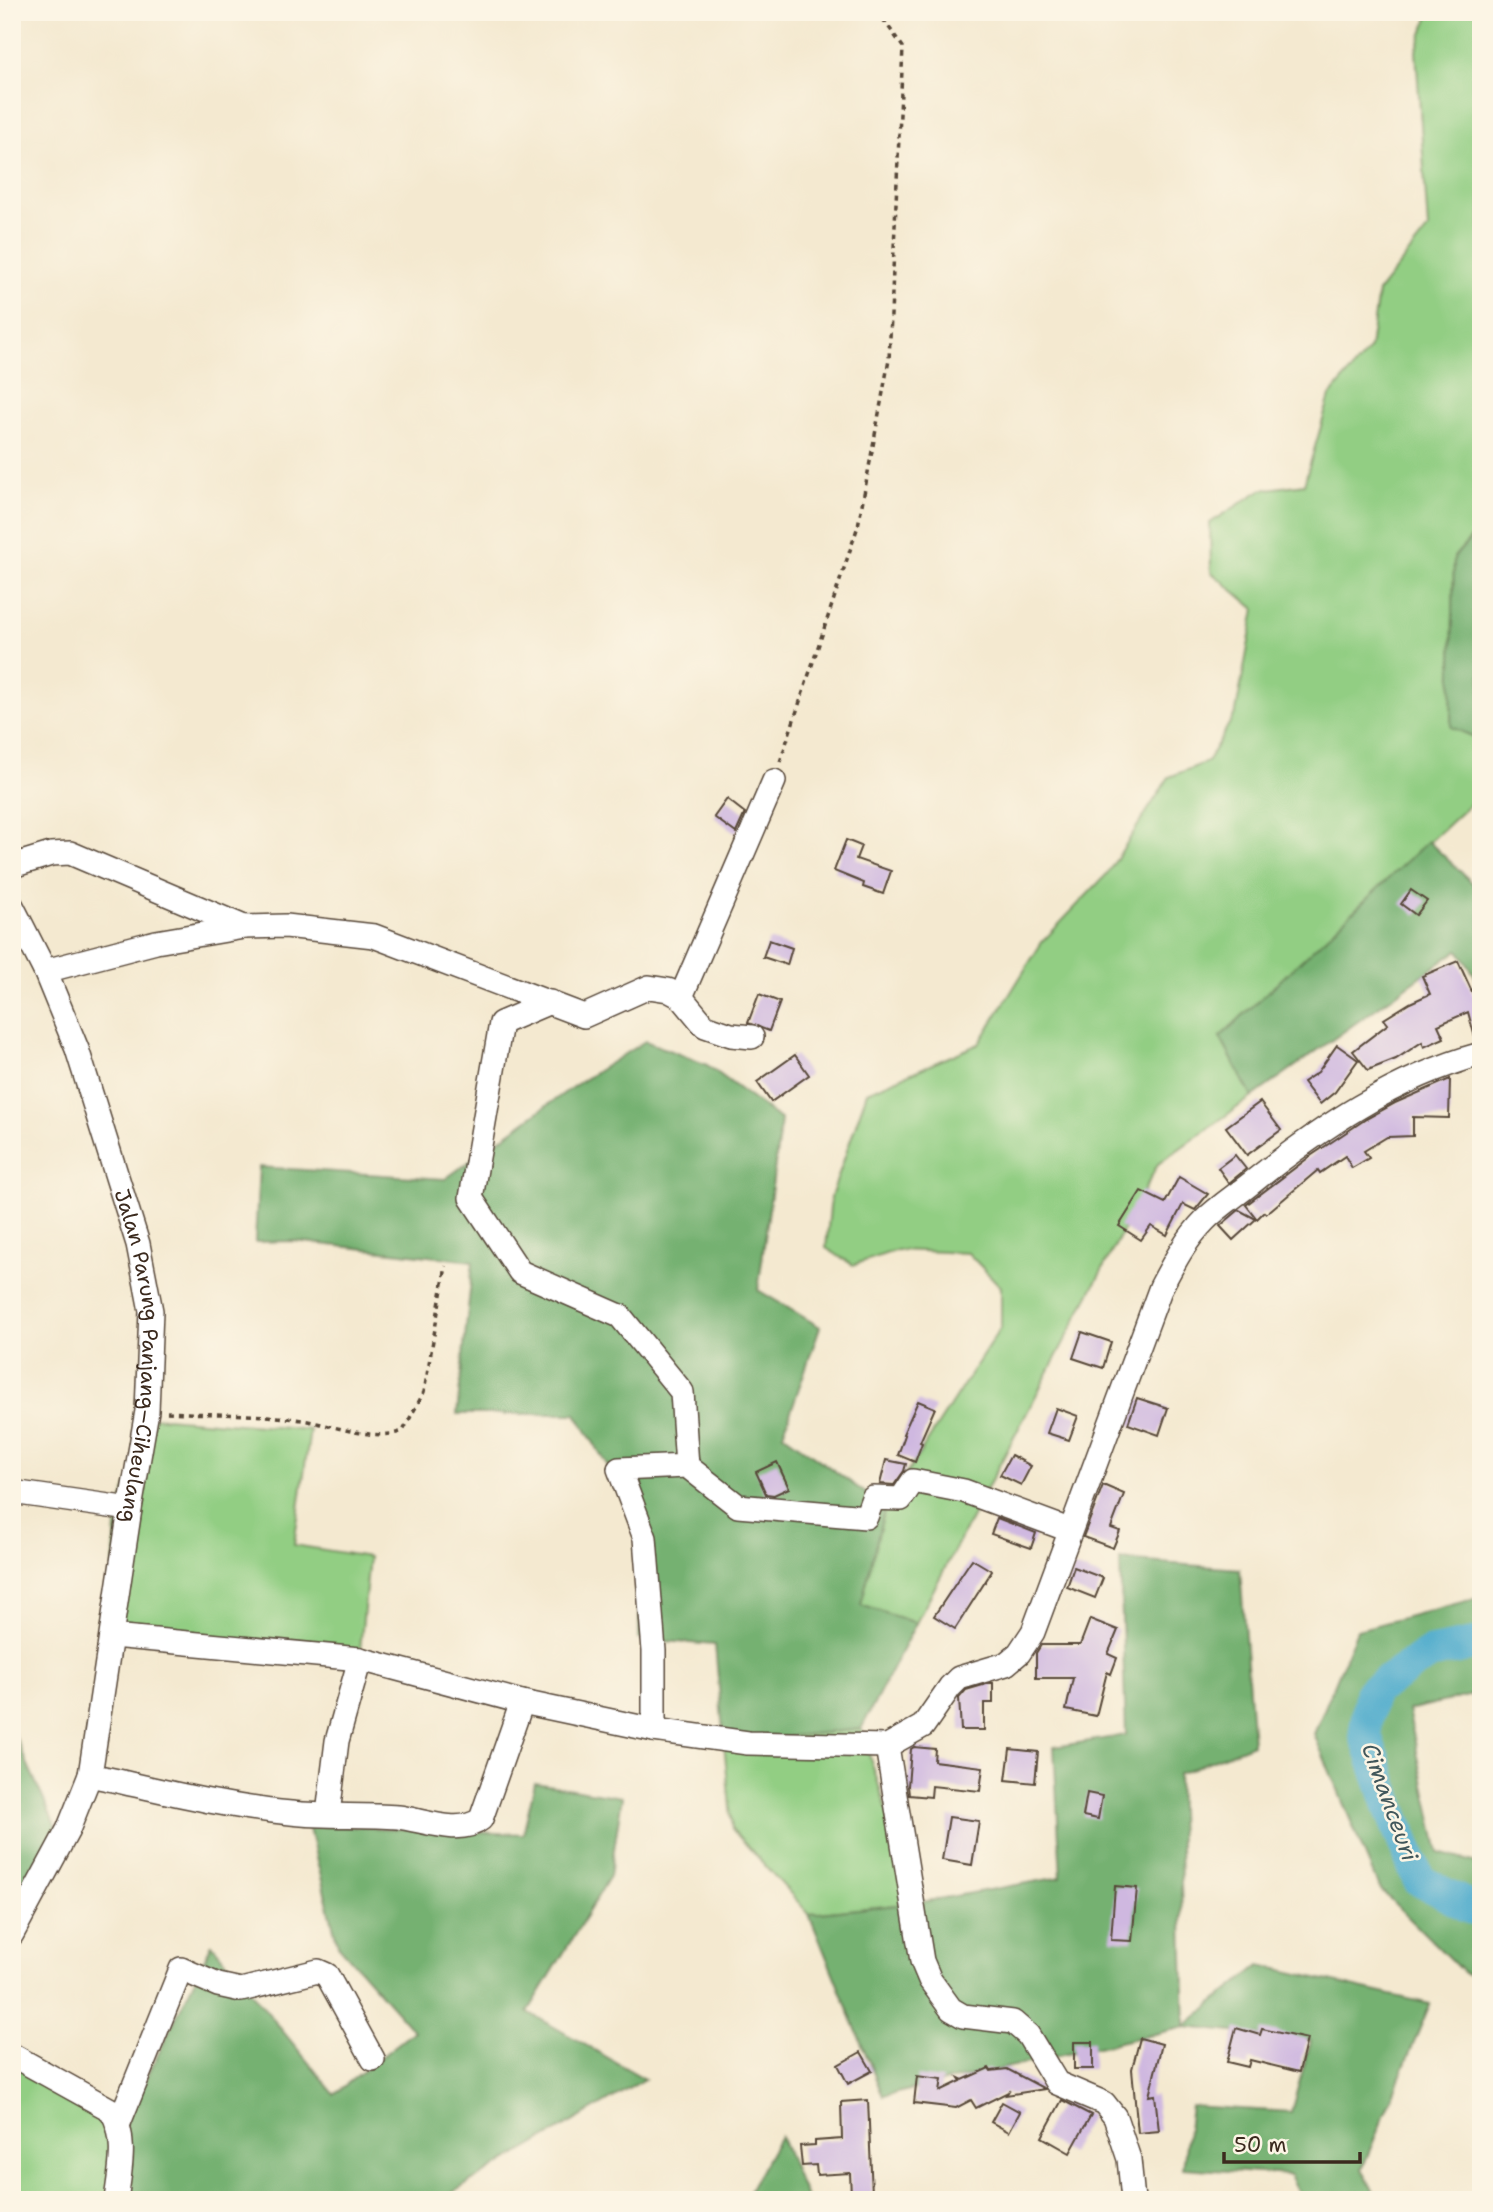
<svg xmlns="http://www.w3.org/2000/svg" width="1493" height="2212" font-family="'Shantell Sans',sans-serif">
	<style>
		.green { fill: #92ce83; stroke: #667c50; stroke-width: 2 }
		.forest { fill: #75b171; stroke: #586e48; stroke-width: 2 }
		.lines { fill: none; stroke-linecap: round; stroke-linejoin: round }
		.river { stroke: #4dabcc; stroke-width: 33 }
		.building { fill: #cfb8e0 }
		.minor-casing { stroke: #574739; stroke-width: 26 }
		.path { stroke: #574739; stroke-width: 3.5; stroke-dasharray: 5 5; stroke-linecap: butt }
		.minor { stroke: #fff; stroke-width: 23 }
		.labels { text-anchor: middle; dominant-baseline: central; stroke-width: 5; stroke-linejoin: round; paint-order: stroke }
		.street-label { font-size: 21px; fill: #3b2a1e; stroke: #fcf5e5 }
		.water-label { font-size: 23px; font-style: italic; fill: #41575b; stroke: #fcf5e5 }
	</style>
	<rect width="100%" height="100%" fill="#fcf5e5"/>
	<filter id="ink" filterUnits="userSpaceOnUse"><feTurbulence type="fractalNoise" baseFrequency=".0143" numOctaves="2"/><feDisplacementMap in="SourceGraphic" scale="14" xChannelSelector="R" yChannelSelector="G"/><feConvolveMatrix kernelMatrix="1 2 1 2 8 2 1 2 1" color-interpolation-filters="sRGB"/></filter>
	<filter id="wash" filterUnits="userSpaceOnUse"><feTurbulence type="fractalNoise" baseFrequency=".00686" numOctaves="4" result="noise"/><feDisplacementMap in="SourceGraphic" scale="28" xChannelSelector="R" yChannelSelector="G"/><feGaussianBlur stdDeviation="1.57" result="paint"/><feColorMatrix in="noise" values="0 0 0 0 0 0 0 0 0 0 0 0 0 0 0 0 0 1.4 0 .05"/><feComposite in="paint" operator="in"/></filter>
	<g filter="url(#wash)">
		<rect width="100%" height="100%" fill="#f4e9d0"/>
		<!-- green -->
		<g class="green">
			<polygon points="1430,12 1481,12 1481,527 1454,557 1451,726 1481,740 1481,794 1220,1037 1252,1097 1158,1164 916,1623 860,1606 885,1507 1001,1327 1001,1287 968,1253 897,1250 853,1265 826,1248 831,1197 867,1092 979,1044 1042,942 1107,874 1169,777 1207,762 1236,712 1255,609 1211,572 1210,523 1261,490 1304,484 1330,396 1370,348 1378,292 1428,229 1416,51"/>
			<polygon points="153,1417 310,1430 294,1545 369,1557 359,1661 108,1636 117,1513"/>
			<polygon points="861,1729 916,1903 809,1914 732,1829 724,1743"/>
			<polygon points="12,2056 126,2120 116,2200 12,2200"/>
		</g>
		<!-- forest -->
		<g class="forest">
			<polygon points="1481,527 1481,740 1451,727 1454,557"/>
			<polygon points="1428,841 1481,891 1481,985 1458,950 1252,1097 1220,1037"/>
			<polygon points="645,1041 707,1065 781,1120 758,1290 820,1327 783,1434 885,1507 861,1605 916,1623 861,1729 724,1743 715,1645 639,1639 639,1517 576,1414 457,1414 473,1261 294,1241 255,1242 259,1167 445,1179 574,1086"/>
			<polygon points="1120,1560 1240,1569 1253,1744 1178,1774 1185,2026 1260,1965 1430,2004 1362,2169 1378,2200 1303,2200 1290,2175 1183,2168 1191,2106 1291,2112 1311,2040 1185,2027 883,2096 809,1914 916,1903 1061,1877 1054,1747 1126,1735"/>
			<polygon points="1481,1597 1481,1693 1408,1710 1439,1853 1481,1864 1481,1977 1464,1973 1379,1888 1314,1734 1357,1630"/>
			<polygon points="12,1730 62,1840 12,1933"/>
			<polygon points="535,1783 622,1797 610,1876 528,2012 645,2079 440,2200 116,2200 126,2120 212,1944 334,2094 414,2031 338,1945 308,1825 523,1834"/>
			<polygon points="780,2136 807,2200 747,2200 749,2191"/>
		</g>
		<g class="lines">
			<!-- river -->
			<polyline class="river" points="1481,1643 1430,1653 1371,1692 1365,1734 1391,1810 1419,1880 1481,1913"/>
		</g>
		<g id="blocks">
			<!-- building -->
			<g class="building">
				<polygon points="727,799 745,813 736,833 714,817"/>
				<polygon points="846,840 861,846 856,859 891,871 883,894 863,887 864,883 834,871"/>
				<polygon points="1411,890 1427,901 1416,915 1401,904"/>
				<polygon points="769,940 792,948 787,965 763,957"/>
				<polygon points="1458,961 1474,996 1481,994 1481,1040 1476,1041 1468,1012 1438,1025 1444,1038 1424,1047 1422,1042 1396,1059 1368,1070 1353,1051 1388,1024 1384,1019 1410,1003 1430,994 1422,976"/>
				<polygon points="759,994 780,1002 769,1031 748,1023"/>
				<polygon points="1337,1045 1358,1060 1335,1092 1320,1104 1303,1082 1318,1072"/>
				<polygon points="795,1055 809,1075 771,1102 757,1082"/>
				<polygon points="1450,1079 1449,1118 1413,1117 1413,1136 1387,1137 1364,1151 1369,1158 1352,1168 1345,1156 1320,1173 1318,1170 1266,1214 1264,1212 1257,1219 1246,1205 1312,1155 1366,1119 1395,1103"/>
				<polygon points="1260,1102 1281,1130 1247,1155 1226,1127"/>
				<polygon points="1235,1155 1246,1169 1229,1183 1218,1168"/>
				<polygon points="1179,1177 1208,1194 1195,1210 1183,1204 1167,1235 1151,1226 1141,1240 1119,1226 1141,1191 1165,1203"/>
				<polygon points="1239,1210 1256,1219 1233,1240 1220,1226"/>
				<polygon points="1082,1332 1111,1342 1103,1368 1073,1358"/>
				<polygon points="1137,1398 1168,1408 1159,1435 1128,1424"/>
				<polygon points="918,1401 935,1408 920,1442 922,1443 915,1462 898,1455 905,1435 903,1434"/>
				<polygon points="1056,1408 1078,1416 1069,1440 1047,1433"/>
				<polygon points="1011,1455 1031,1466 1021,1485 1000,1475"/>
				<polygon points="886,1460 906,1464 904,1471 894,1485 880,1484"/>
				<polygon points="777,1462 789,1488 774,1495 766,1494 756,1472"/>
				<polygon points="1103,1485 1124,1494 1111,1528 1120,1531 1113,1548 1083,1537"/>
				<polygon points="997,1518 1036,1533 1031,1548 991,1534"/>
				<polygon points="972,1559 992,1571 955,1629 934,1616"/>
				<polygon points="1074,1567 1103,1578 1095,1598 1067,1587"/>
				<polygon points="1090,1619 1118,1630 1108,1654 1117,1658 1111,1674 1107,1672 1096,1716 1066,1710 1073,1678 1036,1678 1036,1653 1041,1645 1080,1645"/>
				<polygon points="990,1683 993,1683 993,1703 984,1703 984,1730 961,1730 959,1698 966,1690"/>
				<polygon points="914,1747 935,1749 934,1761 983,1767 980,1791 932,1786 931,1797 909,1795 908,1786 911,1749"/>
				<polygon points="1010,1749 1038,1752 1035,1783 1006,1780"/>
				<polygon points="1087,1793 1102,1796 1098,1819 1083,1816"/>
				<polygon points="949,1817 979,1821 972,1865 942,1860"/>
				<polygon points="1115,1886 1137,1888 1132,1941 1111,1940"/>
				<polygon points="1236,2028 1260,2035 1262,2029 1307,2039 1299,2072 1250,2060 1248,2067 1227,2062"/>
				<polygon points="1140,2038 1162,2044 1149,2096 1155,2095 1159,2131 1138,2133 1132,2069"/>
				<rect x="1074" y="2042" width="19" height="27"/>
				<polygon points="861,2052 872,2071 848,2084 838,2065"/>
				<polygon points="989,2068 991,2071 1007,2069 1045,2089 1006,2095 1008,2092 976,2108 971,2100 956,2108 914,2103 917,2076 942,2079 940,2091 961,2081 959,2078 963,2080"/>
				<polygon points="868,2100 872,2195 851,2195 850,2173 817,2175 816,2165 802,2166 800,2146 815,2145 815,2141 842,2139 841,2102"/>
				<polygon points="1062,2100 1091,2115 1070,2153 1042,2137"/>
				<polygon points="1002,2102 1020,2112 1009,2132 991,2122"/>
			</g>
		</g>
	</g>
	<g filter="url(#ink)">
		<use href="#blocks" fill-opacity="0" stroke="#574739" stroke-width="2"/>
		<g class="lines">
			<!-- minor casing -->
			<g class="minor-casing">
				<g id="minor">
					<polyline points="12,866 51,854 70,853 244,927"/>
					<path id="s1" d="M12,906L45,971L77,1049L138,1244L151,1311L147,1411L130,1509L90,1775L68,1830L12,1934"/>
					<polyline points="45,971 156,942 244,927 286,926 374,936 584,1016 649,987 668,990 681,997 705,1026 731,1035 752,1037"/>
					<polyline points="681,997 774,781"/>
					<polyline points="550,1002 501,1023 471,1198 520,1272 620,1316 682,1392 687,1466 619,1469 645,1538 654,1651 654,1730"/>
					<polyline points="687,1466 738,1506 866,1517 873,1498 901,1499 913,1481 964,1491 1069,1530"/>
					<polyline points="12,1492 130,1509"/>
					<path d="M112,1636L360,1659L522,1702L654,1730L748,1743L887,1746L923,1726L950,1687L959,1678L1006,1664L1019,1653L1033,1632L1161,1287C1173,1264 1186,1239 1205,1220C1218,1207 1235,1196 1250,1184C1320,1128 1394,1078 1481,1054"/>
					<polyline points="887,1746 922,1961 930,1980 951,2009 963,2016 1013,2022 1028,2035 1057,2083 1104,2103 1115,2117 1129,2159 1133,2200"/>
					<path d="M90,1775C156,1789 223,1807 291,1813C326,1817 362,1814 398,1817C423,1820 460,1836 481,1819L522,1702"/>
					<polyline points="328,1814 337,1741 360,1659"/>
					<path d="M12,2055L111,2110C128,2137 120,2170 116,2200"/>
					<polyline points="119,2123 181,1969 218,1985 241,1990 318,1971 327,1975 373,2059"/>
				</g>
			</g>
			<!-- path -->
			<g class="path">
				<polyline points="780,762 858,526 889,360 903,47 878,12"/>
				<path d="M167,1412C211,1415 258,1413 302,1420C334,1425 372,1442 403,1431L424,1392L446,1266"/>
			</g>
			<!-- minor -->
			<use href="#minor" class="minor"/>
		</g>
	</g>
	<g class="labels">
		<!-- street labels -->
		<g class="street-label">
			<text stroke="none"><textPath href="#s1" startOffset="474">Jalan Parung Panjang–Ciheulang</textPath></text>
		</g>
		<!-- water labels -->
		<g class="water-label">
			<text transform="translate(1390 1802) rotate(70)">Cimanceuri</text>
		</g>
	</g>
	<!-- margin -->
	<rect width="1493" height="2212" fill="none" stroke="#fcf5e5" stroke-width="42"/>
	<!-- scale -->
	<path d="M1224 2152v10h136v-10" fill="none" stroke="#3b2a1e" stroke-width="3.5"/>
	<text x="1234" y="2152" font-size="21" fill="#3b2a1e" stroke="#fcf5e5" stroke-width="5" paint-order="stroke">50 m</text>
</svg>
